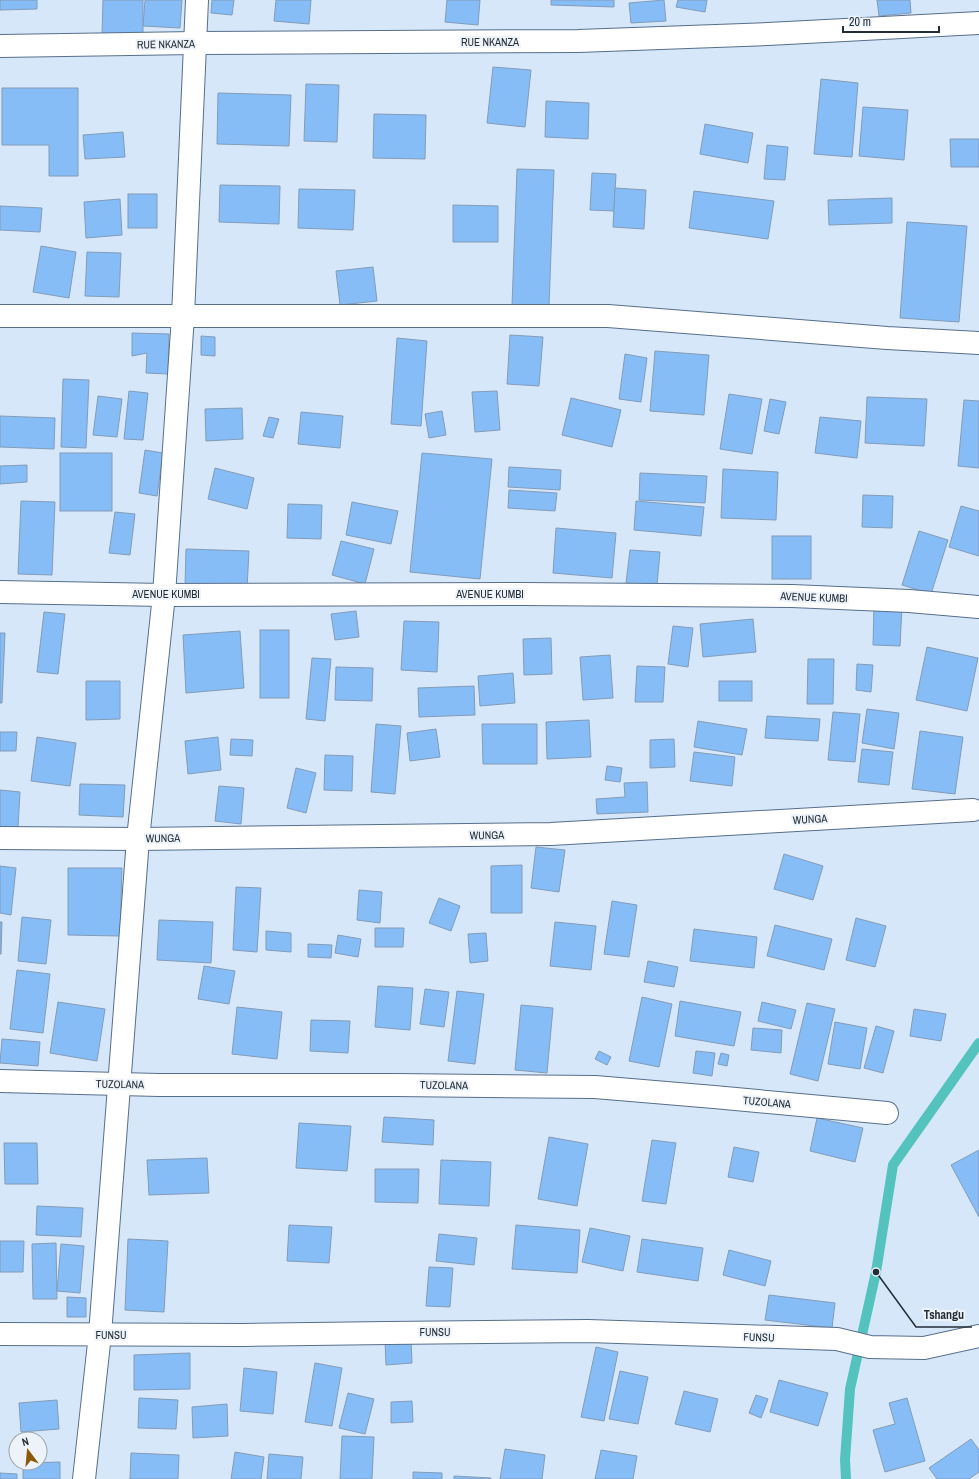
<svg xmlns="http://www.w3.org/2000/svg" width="979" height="1479" font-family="'Archivo Narrow',sans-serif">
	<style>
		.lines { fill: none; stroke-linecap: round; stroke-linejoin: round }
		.stream { stroke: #55c3bd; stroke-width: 10 }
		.building { fill: #86bdf7; stroke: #829cb8 }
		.street-casing { stroke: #576f8a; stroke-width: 24 }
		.street { stroke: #fff; stroke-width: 22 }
		.labels { text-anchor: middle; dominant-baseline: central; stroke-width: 4; stroke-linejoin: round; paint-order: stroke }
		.street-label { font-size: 11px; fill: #222d38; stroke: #eef3f9 }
		.leader { fill: none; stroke: #222d38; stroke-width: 1.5 }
		.callout-dot { fill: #222d38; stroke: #eef3f9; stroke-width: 1.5 }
		.callout-label { font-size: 12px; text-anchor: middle; font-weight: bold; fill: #222d38; stroke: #eef3f9; stroke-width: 4; stroke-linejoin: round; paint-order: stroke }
	</style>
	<rect width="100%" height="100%" fill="#d7e7fa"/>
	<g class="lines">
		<!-- stream -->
		<polyline class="stream" points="846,1479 845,1460 850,1389 876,1272 893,1165 979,1043"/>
	</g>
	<!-- building -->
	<g class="building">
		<polygon points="0,0 37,0 37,9 0,10"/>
		<polygon points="103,0 143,0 143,35 102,35"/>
		<polygon points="145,0 182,0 180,28 143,26"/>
		<polygon points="212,0 234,0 232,15 211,13"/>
		<polygon points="276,0 311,0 309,24 274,21"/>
		<polygon points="447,0 480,0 478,25 445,22"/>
		<polygon points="551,0 614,0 614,7 551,5"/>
		<polygon points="664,0 666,21 631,23 629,3"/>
		<polygon points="678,0 707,0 705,12 676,7"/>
		<polygon points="877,0 910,0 911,13 879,16"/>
		<polygon points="493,67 531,70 525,127 487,123"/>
		<polygon points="821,79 858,83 852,157 814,154"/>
		<polygon points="306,84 339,85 337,142 304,141"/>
		<polygon points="2,88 78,88 78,176 49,176 49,145 2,145"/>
		<polygon points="218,93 291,95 289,146 217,144"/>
		<polygon points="546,101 589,103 588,139 545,137"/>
		<polygon points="863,107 908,110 904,160 859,156"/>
		<polygon points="374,114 426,115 425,159 373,158"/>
		<polygon points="705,124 753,133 748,163 700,154"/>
		<polygon points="123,132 125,157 85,159 83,135"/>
		<polygon points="950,139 979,139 979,167 951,167"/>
		<polygon points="767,145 788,147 785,180 764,179"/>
		<polygon points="517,169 554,170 549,307 512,306"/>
		<polygon points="592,173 616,174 614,211 590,210"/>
		<polygon points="220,185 280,186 279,224 219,222"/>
		<polygon points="615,188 646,190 644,229 613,227"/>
		<polygon points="299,189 355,190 353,230 298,228"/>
		<polygon points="694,191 774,201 768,239 689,228"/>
		<rect x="128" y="194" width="29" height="34"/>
		<polygon points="892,198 892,223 829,225 828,200"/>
		<polygon points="120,199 122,235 86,238 84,202"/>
		<polygon points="453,205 498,206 498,242 453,242"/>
		<polygon points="0,206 42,208 40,232 0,230"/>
		<polygon points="907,222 967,226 959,322 900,318"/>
		<polygon points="41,246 76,252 69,298 33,292"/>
		<polygon points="87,252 121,253 119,297 85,296"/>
		<polygon points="373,267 377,301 340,305 336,271"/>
		<polygon points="132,333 169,334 168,374 146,373 147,353 132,356"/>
		<polygon points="510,335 543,337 539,386 507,384"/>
		<polygon points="201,336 215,337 215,356 201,355"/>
		<polygon points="397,338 427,341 421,426 391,424"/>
		<polygon points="655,351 709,355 704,415 650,411"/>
		<polygon points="625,354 647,358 641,402 619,399"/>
		<polygon points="63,379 89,380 86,448 61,447"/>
		<polygon points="129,391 148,393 143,440 124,439"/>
		<polygon points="497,391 500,430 475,432 472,392"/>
		<polygon points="729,394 762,399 752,454 720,449"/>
		<polygon points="98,396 122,399 117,437 93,435"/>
		<polygon points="867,397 927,399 924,446 865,443"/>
		<polygon points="571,398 621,410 612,447 562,435"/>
		<polygon points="770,399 786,402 779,434 764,431"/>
		<polygon points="964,400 979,401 979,468 958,466"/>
		<polygon points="242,408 243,439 206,441 205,409"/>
		<polygon points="442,411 446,435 429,438 425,414"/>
		<polygon points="301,412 343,416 340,448 298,444"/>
		<polygon points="0,416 55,418 54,449 0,447"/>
		<polygon points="269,417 279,419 273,438 263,436"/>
		<polygon points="820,417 861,421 857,458 815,453"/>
		<polygon points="145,450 163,453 157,496 139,493"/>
		<rect x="60" y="453" width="52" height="58"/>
		<polygon points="422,453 492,459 480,579 410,572"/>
		<polygon points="27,465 27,482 0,484 0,466"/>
		<polygon points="509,467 561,470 560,490 508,487"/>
		<polygon points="215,468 254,478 247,509 208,499"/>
		<polygon points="723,469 778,472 776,520 721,518"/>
		<polygon points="640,473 707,476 705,503 639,500"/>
		<polygon points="509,490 557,493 555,511 508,508"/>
		<polygon points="863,495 893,496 892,528 862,527"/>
		<polygon points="21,501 55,502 52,575 18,574"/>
		<polygon points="636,501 704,507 701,536 634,530"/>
		<polygon points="352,502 398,511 391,544 346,535"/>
		<polygon points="288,504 322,505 321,539 287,538"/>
		<polygon points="961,506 979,511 979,556 949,547"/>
		<polygon points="115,512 135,514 130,555 109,553"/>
		<polygon points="556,528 616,533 612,578 553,573"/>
		<polygon points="919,531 948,540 931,594 902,585"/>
		<rect x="772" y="536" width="39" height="43"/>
		<polygon points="341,541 374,549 365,584 332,575"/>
		<polygon points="186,549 249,551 247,589 185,586"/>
		<polygon points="630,550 660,552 657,585 626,583"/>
		<polygon points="874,606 902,607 900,646 873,645"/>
		<polygon points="356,611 359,637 335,640 331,614"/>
		<polygon points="44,612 65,614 58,674 37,672"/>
		<polygon points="753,619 756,652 703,657 700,624"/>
		<polygon points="404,621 439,622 437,672 401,670"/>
		<polygon points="673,626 693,628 688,667 668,664"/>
		<rect x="260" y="630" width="29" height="68"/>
		<polygon points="240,631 244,688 186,693 183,635"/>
		<polygon points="0,633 5,633 2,703 0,703"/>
		<polygon points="551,638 552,674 524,675 523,639"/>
		<polygon points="927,647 978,658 967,711 916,700"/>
		<polygon points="610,655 613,698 583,700 580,657"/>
		<polygon points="312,658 331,659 325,721 306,719"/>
		<polygon points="808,659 834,659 833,704 807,704"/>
		<polygon points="857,664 873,665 871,692 856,690"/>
		<polygon points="637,666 665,667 663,702 635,702"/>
		<polygon points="336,667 373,668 372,701 335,700"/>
		<polygon points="513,673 515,703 480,706 478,676"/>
		<polygon points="86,681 120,681 120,719 86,720"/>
		<rect x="719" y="681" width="33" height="20"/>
		<polygon points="474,686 475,715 419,717 418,688"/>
		<polygon points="867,709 899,713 894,749 862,743"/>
		<polygon points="833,712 860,714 855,762 828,760"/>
		<polygon points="767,716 820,719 818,741 765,738"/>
		<polygon points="589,720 591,757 547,759 546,722"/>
		<polygon points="698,721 747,729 742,755 694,747"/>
		<polygon points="376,724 401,726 395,794 371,792"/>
		<polygon points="482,724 537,724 537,764 483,764"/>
		<polygon points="436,729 440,757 410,761 407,733"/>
		<polygon points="920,731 963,737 955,794 912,789"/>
		<polygon points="0,732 17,732 16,751 0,751"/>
		<polygon points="37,737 76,743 70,786 31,781"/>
		<polygon points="218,737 221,770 188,774 185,741"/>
		<polygon points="231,739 253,740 252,756 230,755"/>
		<polygon points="674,739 675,767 650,768 650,740"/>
		<polygon points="862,749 893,752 889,785 858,782"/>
		<polygon points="694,752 735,757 732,786 690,781"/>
		<polygon points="325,755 353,756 352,791 324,790"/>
		<polygon points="607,766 622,768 620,782 605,780"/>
		<polygon points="296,768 316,773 306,813 287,808"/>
		<polygon points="647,782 648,812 597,814 596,799 625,797 624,783"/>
		<polygon points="80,784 125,785 123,817 79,815"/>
		<polygon points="219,786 244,788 241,824 215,821"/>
		<polygon points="0,790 20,792 18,828 0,827"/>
		<polygon points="536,847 565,850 559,892 531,888"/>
		<polygon points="784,854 823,866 813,900 774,889"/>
		<polygon points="522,865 522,913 491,913 491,866"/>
		<polygon points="0,866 16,868 11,915 0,913"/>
		<polygon points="68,868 122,868 120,936 68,935"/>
		<polygon points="236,887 261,888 257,952 233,950"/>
		<polygon points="359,890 382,892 380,923 357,920"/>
		<polygon points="439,898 460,906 451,931 429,923"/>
		<polygon points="612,901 637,905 629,957 604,954"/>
		<polygon points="22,917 51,920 46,964 18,961"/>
		<polygon points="856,918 886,926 875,967 846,960"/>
		<polygon points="159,920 213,922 211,963 157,960"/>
		<polygon points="0,922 2,922 1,954 0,954"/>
		<polygon points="555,922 596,926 591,970 550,966"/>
		<polygon points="775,925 832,939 824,970 767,956"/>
		<polygon points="375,928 404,928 403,947 375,947"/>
		<polygon points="694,929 757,937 754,968 690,961"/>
		<polygon points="266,931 291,933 291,952 266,950"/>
		<polygon points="486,933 488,961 470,963 468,934"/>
		<polygon points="338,935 361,939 358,957 335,953"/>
		<polygon points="308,944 332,945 331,958 308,957"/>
		<polygon points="648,961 678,967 674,987 644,982"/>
		<polygon points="204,966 235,971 229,1004 198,999"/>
		<polygon points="17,970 50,974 43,1033 10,1029"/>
		<polygon points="378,986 413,988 410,1030 375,1027"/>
		<polygon points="425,989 449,992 444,1027 420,1024"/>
		<polygon points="457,991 484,994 475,1064 448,1061"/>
		<polygon points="642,997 672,1004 659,1067 629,1061"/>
		<polygon points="680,1001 741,1012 734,1046 675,1036"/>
		<polygon points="58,1002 105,1009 97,1061 50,1053"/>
		<polygon points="762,1002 796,1010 791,1029 758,1021"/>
		<polygon points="807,1003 835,1009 818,1081 790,1074"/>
		<polygon points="521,1005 553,1008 547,1073 515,1070"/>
		<polygon points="237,1007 282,1012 277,1059 232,1054"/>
		<polygon points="914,1009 946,1014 941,1041 910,1036"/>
		<polygon points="311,1020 350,1021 348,1053 310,1051"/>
		<polygon points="835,1022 867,1028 860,1069 828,1064"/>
		<polygon points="876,1026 894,1031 883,1073 864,1068"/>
		<polygon points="753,1028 782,1030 781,1053 751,1050"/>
		<polygon points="2,1039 40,1042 38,1066 0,1063"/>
		<polygon points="599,1051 611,1057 607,1065 595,1059"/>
		<polygon points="696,1051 715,1053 712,1076 693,1073"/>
		<polygon points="721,1053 729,1055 727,1066 718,1064"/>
		<polygon points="384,1117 434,1120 433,1145 382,1142"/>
		<polygon points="817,1118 863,1128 855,1162 810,1151"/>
		<polygon points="299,1123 351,1126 347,1171 296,1168"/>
		<polygon points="549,1137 588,1144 577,1206 538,1199"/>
		<polygon points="652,1140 676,1143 666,1204 642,1201"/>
		<polygon points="4,1143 37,1143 38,1184 5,1184"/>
		<polygon points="734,1147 759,1152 753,1182 728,1177"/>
		<polygon points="979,1150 979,1217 951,1165"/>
		<polygon points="207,1158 209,1193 149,1195 147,1160"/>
		<polygon points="441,1160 491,1162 489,1206 439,1204"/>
		<polygon points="375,1169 419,1169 418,1203 375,1202"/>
		<polygon points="37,1206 83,1208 81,1237 36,1235"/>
		<polygon points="289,1225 332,1227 329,1263 287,1261"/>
		<polygon points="516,1225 580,1230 577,1273 512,1269"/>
		<polygon points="590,1228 630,1236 623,1271 582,1262"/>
		<polygon points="439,1234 477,1238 474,1265 436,1261"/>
		<polygon points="128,1239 168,1241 164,1312 125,1310"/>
		<polygon points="642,1239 703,1248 698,1281 637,1272"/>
		<polygon points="0,1241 24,1241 23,1272 0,1272"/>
		<polygon points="56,1243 57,1299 33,1299 32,1244"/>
		<polygon points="61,1244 84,1246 80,1293 57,1291"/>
		<polygon points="729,1250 771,1261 765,1286 723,1275"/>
		<polygon points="429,1267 453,1268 450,1307 426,1306"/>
		<polygon points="769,1295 835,1303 832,1328 765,1320"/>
		<polygon points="67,1297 86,1298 86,1317 67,1317"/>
		<polygon points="411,1340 412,1363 386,1365 385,1342"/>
		<polygon points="596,1347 618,1352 604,1421 581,1417"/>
		<polygon points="190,1353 190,1389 134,1390 134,1355"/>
		<polygon points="315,1363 342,1368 332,1426 305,1422"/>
		<polygon points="244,1368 277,1372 273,1414 240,1411"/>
		<polygon points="620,1371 648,1377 638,1424 609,1419"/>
		<polygon points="779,1380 828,1393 818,1426 770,1412"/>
		<polygon points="684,1391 718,1399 710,1432 675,1424"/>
		<polygon points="348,1393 374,1399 365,1434 339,1428"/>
		<polygon points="756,1395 768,1399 761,1418 749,1413"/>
		<polygon points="139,1398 178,1400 176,1429 138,1428"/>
		<polygon points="907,1398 925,1461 885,1472 873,1430 895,1424 889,1403"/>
		<polygon points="57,1400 59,1429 21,1432 19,1403"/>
		<polygon points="412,1401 413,1422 391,1423 391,1402"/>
		<polygon points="227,1404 228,1436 193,1438 192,1407"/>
		<polygon points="342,1436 374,1437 372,1479 340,1479"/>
		<polygon points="971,1439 979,1450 979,1472 969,1479 937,1479 929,1468"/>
		<polygon points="505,1449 545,1455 542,1479 500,1479"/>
		<polygon points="601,1450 637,1456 633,1479 595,1479"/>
		<polygon points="235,1452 264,1457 261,1479 231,1479"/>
		<polygon points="131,1453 179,1455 178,1479 130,1479"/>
		<polygon points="269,1454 303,1457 301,1479 267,1479"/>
		<polygon points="60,1462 60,1479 23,1479 23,1463"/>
		<polygon points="413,1472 442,1473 442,1479 413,1479"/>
		<polygon points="0,1473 17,1474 17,1479 0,1479"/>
		<polygon points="454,1476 491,1478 491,1479 454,1479"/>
	</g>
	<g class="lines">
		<!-- street casing -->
		<g class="street-casing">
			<g id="street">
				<polyline points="0,46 195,43 578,41 768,34 979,23"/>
				<polyline points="0,316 608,316 887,338 979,343"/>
				<polyline points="0,592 164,595 521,594 792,596 909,601 979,607"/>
				<polyline points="0,838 138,839 551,834 973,810"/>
				<polyline points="0,1081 159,1085 395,1085 595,1087 714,1097 887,1113"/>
				<polyline points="0,1334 243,1335 388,1333 588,1331 837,1339 870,1347 924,1348 979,1336"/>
				<polyline points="84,1479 100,1334 138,839 164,595 183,316 197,0"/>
			</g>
		</g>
		<!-- street -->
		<use href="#street" class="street"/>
	</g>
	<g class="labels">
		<!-- street labels -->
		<g class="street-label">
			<text x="490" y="42">RUE NKANZA</text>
			<text transform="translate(166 44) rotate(-1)">RUE NKANZA</text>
			<text x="166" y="594">AVENUE KUMBI</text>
			<text x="490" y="594">AVENUE KUMBI</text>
			<text transform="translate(814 597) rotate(2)">AVENUE KUMBI</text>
			<text transform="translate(810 819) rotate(-3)">WUNGA</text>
			<text transform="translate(487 835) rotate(-1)">WUNGA</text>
			<text transform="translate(163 838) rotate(-1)">WUNGA</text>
			<text transform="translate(120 1084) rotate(1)">TUZOLANA</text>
			<text transform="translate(444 1085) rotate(1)">TUZOLANA</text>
			<text transform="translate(767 1102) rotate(5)">TUZOLANA</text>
			<text x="435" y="1332">FUNSU</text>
			<text x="111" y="1335">FUNSU</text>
			<text transform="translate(759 1337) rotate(2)">FUNSU</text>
		</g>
	</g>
	<!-- callouts -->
	<path class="leader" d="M876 1272L916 1327H972"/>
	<circle class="callout-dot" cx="876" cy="1272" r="4"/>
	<g class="callout-label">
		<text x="944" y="1319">Tshangu</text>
	</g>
	<!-- north arrow -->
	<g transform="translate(28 1451) rotate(344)"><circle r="19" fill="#eef3f9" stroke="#9ca4ac"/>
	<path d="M0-3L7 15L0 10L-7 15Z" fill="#8c5906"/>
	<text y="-6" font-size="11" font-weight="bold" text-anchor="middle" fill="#222d38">N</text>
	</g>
	<!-- scale -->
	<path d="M843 26v6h96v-6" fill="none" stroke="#222d38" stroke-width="2"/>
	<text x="849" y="26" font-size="12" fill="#222d38" stroke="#eef3f9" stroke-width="3" paint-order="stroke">20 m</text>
</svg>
